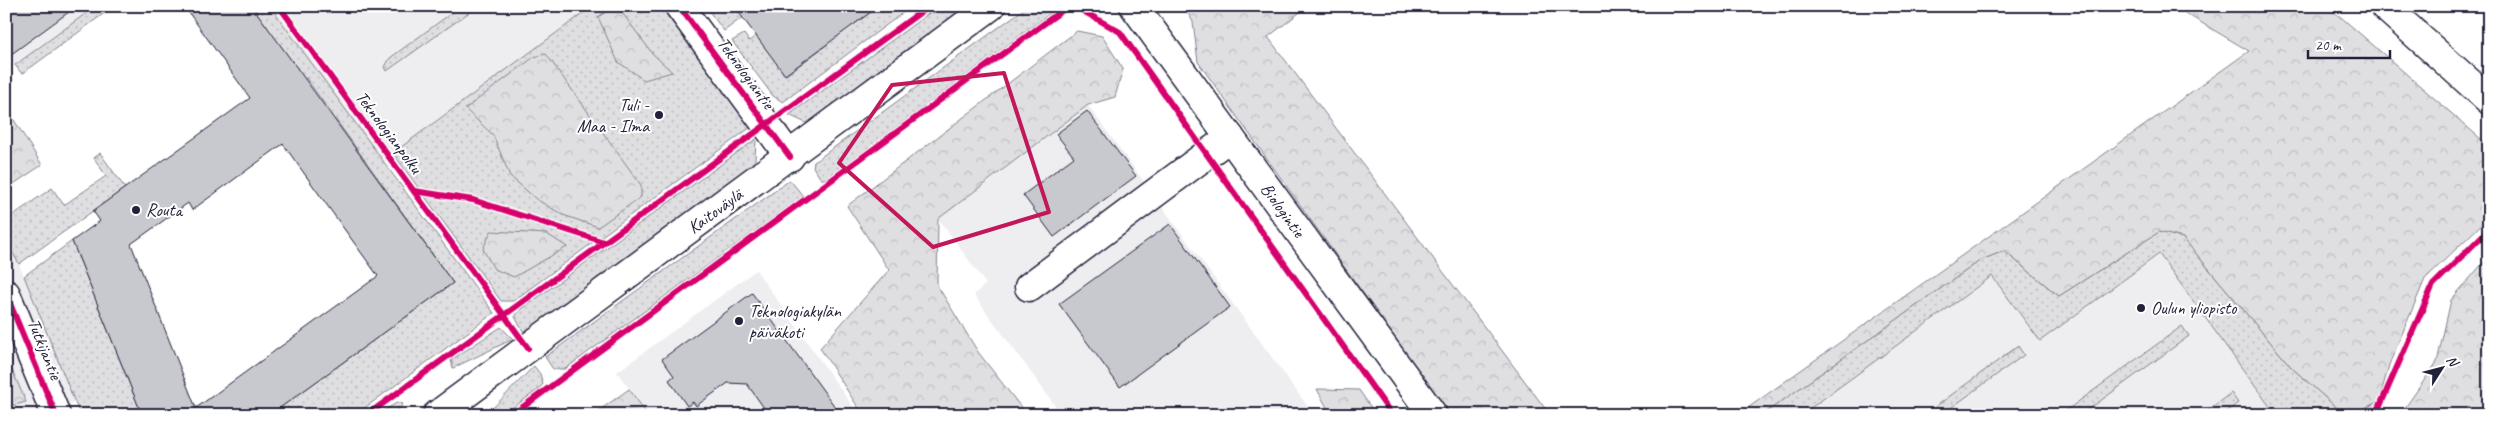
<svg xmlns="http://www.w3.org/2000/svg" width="2495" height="421" font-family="Caveat,sans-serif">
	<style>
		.built { fill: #eeeef1 }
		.grass { fill: url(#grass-dots); stroke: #80808e }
		.forest { fill: url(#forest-crowns); stroke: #80808e }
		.building { fill: #c8c8cf; stroke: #22223b; fill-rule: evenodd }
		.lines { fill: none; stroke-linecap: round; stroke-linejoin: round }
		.minor-casing { stroke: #22223b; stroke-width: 31 }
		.minor { stroke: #fff; stroke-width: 28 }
		.cycleway-casing { stroke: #fff; stroke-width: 9 }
		.cycleway { stroke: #d6006c; stroke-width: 6 }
		.marked { fill: none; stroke: #c2185b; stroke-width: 4; stroke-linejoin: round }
		.poi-dot { fill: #22223b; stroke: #fff; stroke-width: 2 }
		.labels { text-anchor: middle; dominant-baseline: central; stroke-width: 4; stroke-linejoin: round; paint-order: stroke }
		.street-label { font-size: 18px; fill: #22223b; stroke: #fff }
		.poi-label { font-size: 18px; fill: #22223b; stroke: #fff; text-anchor: start }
	</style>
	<defs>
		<pattern id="grass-dots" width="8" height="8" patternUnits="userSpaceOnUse" patternTransform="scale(1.25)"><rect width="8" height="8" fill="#dfdfe2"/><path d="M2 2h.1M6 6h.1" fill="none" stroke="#bfbfc3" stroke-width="1.8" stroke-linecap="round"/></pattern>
		<pattern id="forest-crowns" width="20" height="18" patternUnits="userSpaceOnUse" patternTransform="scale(1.25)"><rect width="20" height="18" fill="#dfdfe2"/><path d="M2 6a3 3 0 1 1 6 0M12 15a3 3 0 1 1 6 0" fill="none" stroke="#bfbfc3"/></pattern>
	</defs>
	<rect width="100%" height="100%" fill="#fff"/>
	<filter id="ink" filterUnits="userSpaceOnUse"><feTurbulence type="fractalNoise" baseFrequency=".02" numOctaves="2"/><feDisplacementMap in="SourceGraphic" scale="10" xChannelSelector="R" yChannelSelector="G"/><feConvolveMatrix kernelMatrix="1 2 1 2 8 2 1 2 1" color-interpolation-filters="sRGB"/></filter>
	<g filter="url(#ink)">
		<!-- built -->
		<g class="built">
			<polygon points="6,6 96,6 6,71"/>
			<polygon points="270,6 593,6 383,163"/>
			<polygon points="1088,105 1314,415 1062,415 974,295 986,284 938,218"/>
			<polygon points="6,240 19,264 75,401 57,415 6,415"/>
			<polygon points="2159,254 2276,415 1801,415 1992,276 2040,341"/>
			<polygon points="756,270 859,415 648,415 617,372"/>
		</g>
		<!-- grass -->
		<g class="grass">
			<polygon points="96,6 114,6 22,74 15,65"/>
			<polygon points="252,6 270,6 494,313 355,415 270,415 453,283 306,78 298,84 292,62"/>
			<polygon points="461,6 478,6 387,71 385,67 390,58"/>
			<polygon points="593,6 663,6 751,127 513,301 501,301 393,153"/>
			<polygon points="705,6 735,6 743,17 724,31"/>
			<polygon points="879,6 912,6 783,102 773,96 732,41 744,34 749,41 757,35 786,75 828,44 838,7 852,26"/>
			<polygon points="939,6 973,6 815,121 806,123 789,115"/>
			<polygon points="1028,6 1060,6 826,179 821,179 813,167 814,162"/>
			<polygon points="756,139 755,160 749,169 529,330 523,331 515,317 519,311"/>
			<polygon points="100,153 125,188 19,264 6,240 6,220 52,188 64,205 106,176 94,158"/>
			<polygon points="790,180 803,196 565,369 553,369 545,357"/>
			<polygon points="2159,232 2183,238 2292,368 2337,408 2349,415 2276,415 2159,254 2040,341 1992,276 1801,415 1762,415 1981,260 2004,251 2059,296"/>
			<polygon points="72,241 142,415 80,415 24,276"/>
			<polygon points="2182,326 2189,336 2081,415 2060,415"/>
			<polygon points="501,327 513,339 453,368 451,360"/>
			<polygon points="2018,346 2024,355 1941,415 1924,415"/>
			<polygon points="534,366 540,374 543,384 538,390 502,415 486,415"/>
			<polygon points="2231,393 2238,403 2222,415 2201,415"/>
			<polygon points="2379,401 2370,415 2351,415"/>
			<polygon points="398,402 403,404 394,415 377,415"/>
		</g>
		<!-- forest -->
		<g class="forest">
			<polygon points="615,6 617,6 652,53 672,72 644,80 618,62 598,17"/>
			<polygon points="1184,6 1308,6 1268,37 1550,415 1450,415 1198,62 1193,22"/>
			<polygon points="2173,6 2325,6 2342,18 2489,146 2489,217 2425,279 2389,365 2379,401 2351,415 2337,408 2292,368 2183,238 2159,232 2059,296 2004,251 1981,260 1762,415 1738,415 2249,51"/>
			<polygon points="1077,31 1102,36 1123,69 1115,97 1088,105 938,219 937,285 978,352 1027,415 863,415 820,348 889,270 847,206"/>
			<polygon points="546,54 641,185 641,197 598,227 563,215 536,199 510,176 493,135 465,109 534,57"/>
			<polygon points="6,107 42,165 6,189"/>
			<polygon points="491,231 547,234 567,247 514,277 494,269 483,249"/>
			<polygon points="2489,256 2489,415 2400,415 2437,362 2451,300"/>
			<polygon points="6,356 26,402 7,407 6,405"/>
			<polygon points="629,389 648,415 593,415"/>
			<polygon points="1317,389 1359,390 1376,415 1331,415"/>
		</g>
		<!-- building -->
		<g class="building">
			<polygon points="6,6 77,6 6,58"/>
			<path d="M184,6H252L453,283L270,415H142L72,241L100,221L93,211L250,98ZM283,144L378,276L196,408L131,244L188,203L192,210Z"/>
			<polygon points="734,6 879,6 785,75"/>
			<polygon points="1087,111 1136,176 1054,237 1023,195 1074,157 1056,134"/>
			<polygon points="1170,224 1230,307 1120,387 1059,304"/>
			<polygon points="752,293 841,415 769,415 747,384 728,383 696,406 693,402 687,406 669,380 674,376 662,359"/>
		</g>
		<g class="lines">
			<!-- minor casing -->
			<g class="minor-casing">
				<g id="minor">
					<polyline points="679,6 790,157"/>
					<polyline points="1134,6 1433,415"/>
					<polyline points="2384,6 2489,100"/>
					<polyline points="1029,287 1230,137"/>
					<polyline points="6,294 56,415"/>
					<polyline points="437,415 991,6"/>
				</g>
			</g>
			<!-- minor -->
			<use href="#minor" class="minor"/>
			<!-- cycleway casing -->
			<g class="cycleway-casing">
				<g id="cycleway">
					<polyline points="279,6 528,348"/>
					<polyline points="679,6 790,157"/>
					<polyline points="1074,6 1120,32 1392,415"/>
					<polyline points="414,191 473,200 604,242"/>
					<polyline points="6,294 56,415"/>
					<polyline points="367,415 929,6"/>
					<polyline points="512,415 1068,6"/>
					<polyline points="2376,415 2433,285 2489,229"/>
				</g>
			</g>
			<!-- cycleway -->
			<use href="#cycleway" class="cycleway"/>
		</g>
	</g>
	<!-- marked area -->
	<path class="marked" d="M1004,73L1049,212L933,247L839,163L892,85Z"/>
	<!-- markers -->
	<g class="poi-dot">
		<circle cx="659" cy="115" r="5"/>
		<circle cx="136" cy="210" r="5"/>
		<circle cx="2141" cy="308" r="5"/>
		<circle cx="739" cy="321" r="5"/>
	</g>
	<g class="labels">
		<!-- street labels -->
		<g class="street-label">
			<text transform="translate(746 73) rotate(54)">Teknologiantie</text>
			<text transform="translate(389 132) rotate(53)">Teknologianpolku</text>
			<text transform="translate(1283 210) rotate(54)">Biologintie</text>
			<text transform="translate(715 211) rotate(-36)">Kaitoväylä</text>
			<text transform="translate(45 349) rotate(68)">Tutkijantie</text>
		</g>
		<!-- poi labels -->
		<g class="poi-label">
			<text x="649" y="105" text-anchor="end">Tuli -<tspan x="649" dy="21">Maa - Ilma</tspan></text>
			<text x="146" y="210">Routa</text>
			<text x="2151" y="308">Oulun yliopisto</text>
			<text x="749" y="311">Teknologiakylän<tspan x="749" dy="21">päiväkoti</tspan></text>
		</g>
	</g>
	<!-- margin -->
	<rect width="2495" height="421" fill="none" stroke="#fff" stroke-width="25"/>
	<rect x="12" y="12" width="2470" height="396" fill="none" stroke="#22223b" stroke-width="2" filter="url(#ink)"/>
	<!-- north arrow -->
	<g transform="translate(2442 368) rotate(54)" stroke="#ffffff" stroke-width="4" paint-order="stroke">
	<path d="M0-4L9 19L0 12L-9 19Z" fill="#22223b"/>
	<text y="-8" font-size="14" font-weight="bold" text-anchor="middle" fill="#22223b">N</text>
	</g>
	<!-- scale -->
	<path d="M2308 50v8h82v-8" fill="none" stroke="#22223b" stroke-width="2.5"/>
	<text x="2315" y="50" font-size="15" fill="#22223b" stroke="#ffffff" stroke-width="4" paint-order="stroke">20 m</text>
</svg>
